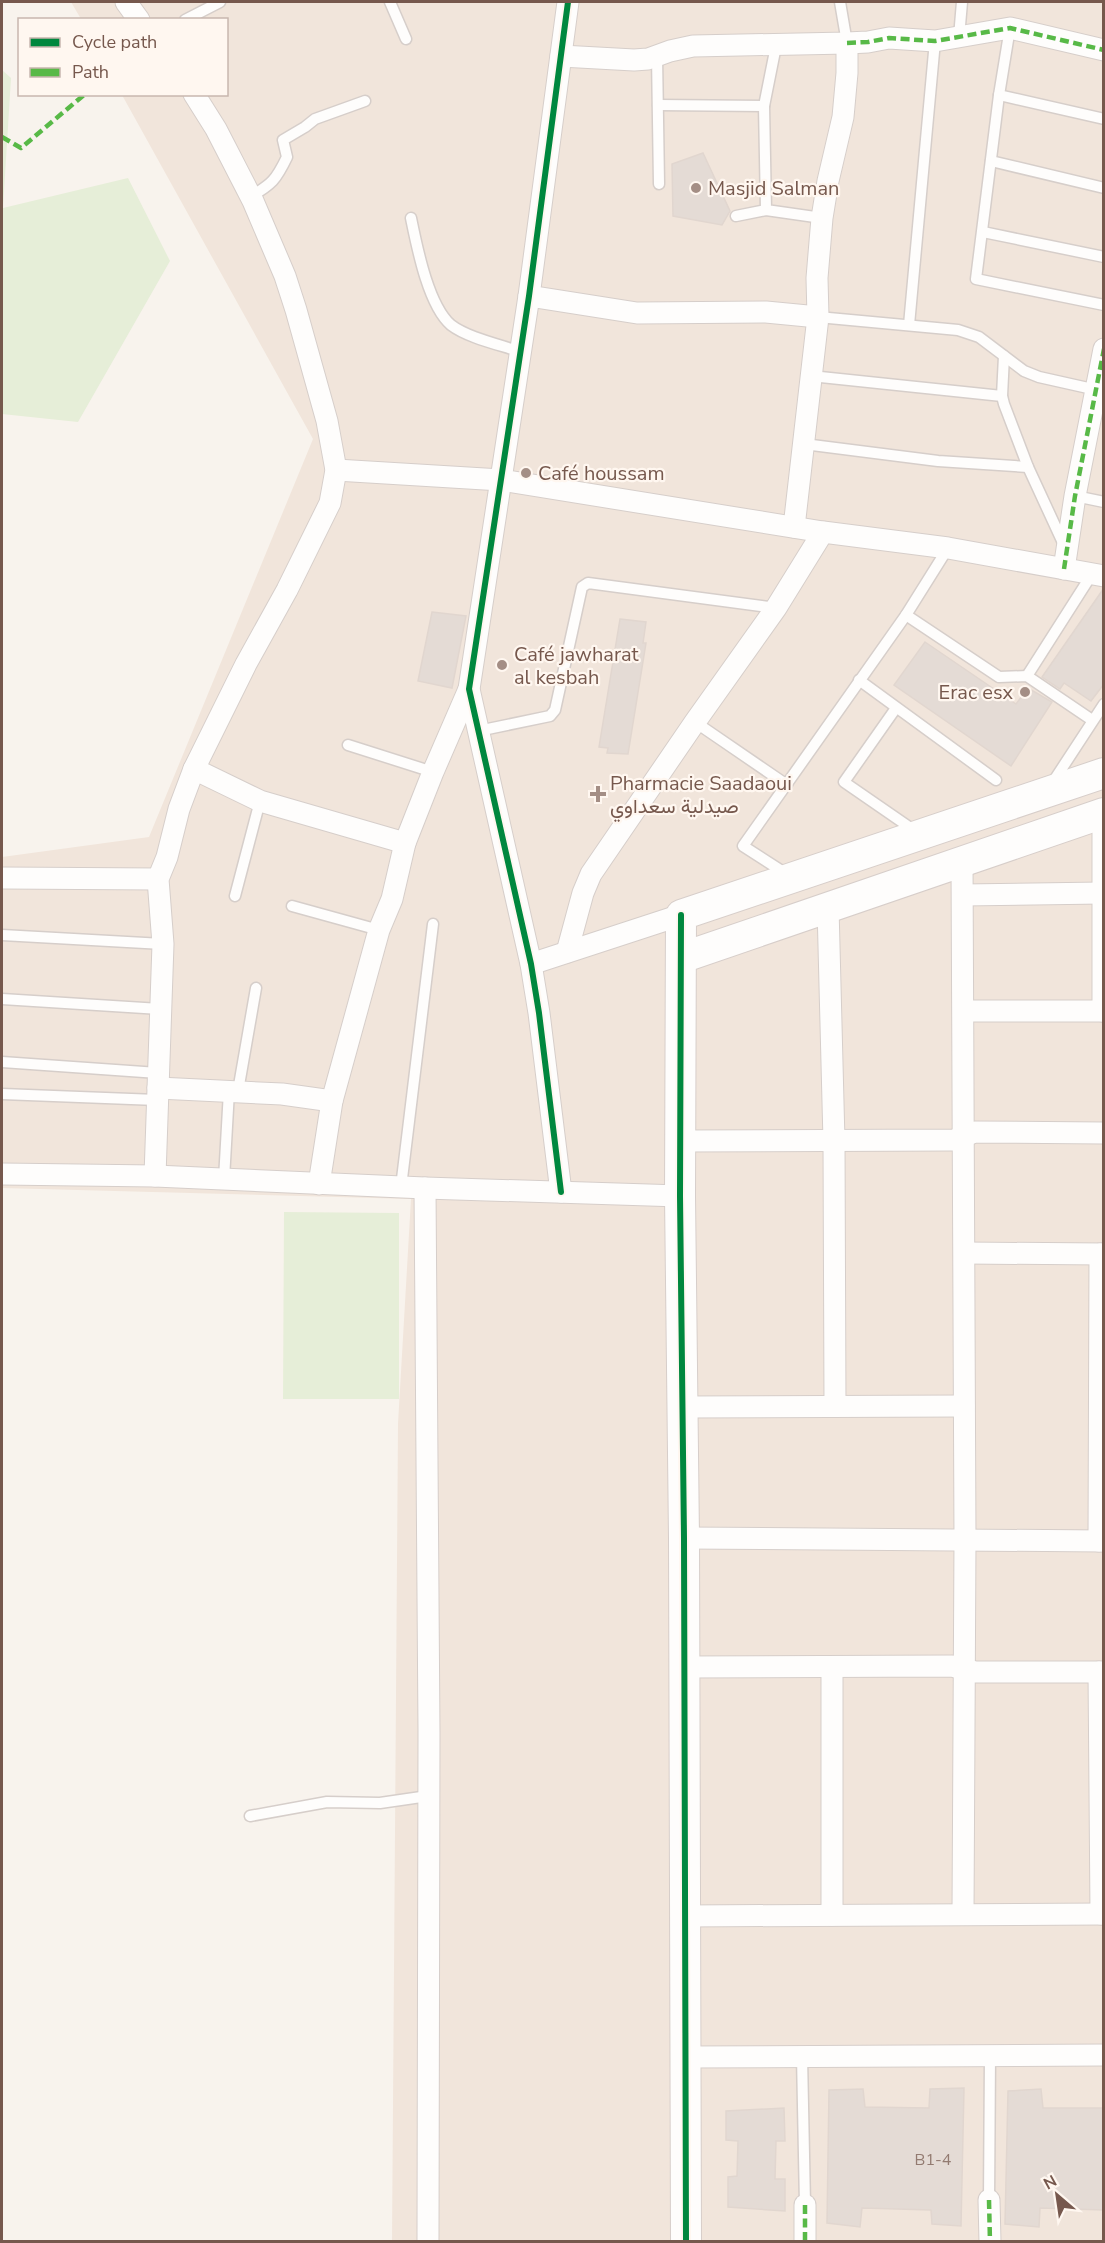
<svg xmlns="http://www.w3.org/2000/svg" width="1105" height="2243" font-family="'Nunito Sans',Vazirmatn,sans-serif">
	<style>
		.residential { fill: #f1e5db }
		.green { fill: #e6eed8 }
		.building { fill: #e4dbd5; stroke: #e1d6cf; stroke-width: 1.5 }
		.lines { fill: none; stroke-linecap: round; stroke-linejoin: round }
		.lane-casing { stroke: #d6ceca; stroke-width: 13 }
		.street-casing { stroke: #d6ceca; stroke-width: 23 }
		.secondary-casing { stroke: #d7ceca; stroke-width: 32 }
		.lane { stroke: #fefdfc; stroke-width: 10 }
		.street { stroke: #fefdfc; stroke-width: 21 }
		.secondary { stroke: #fefdfc; stroke-width: 30 }
		.quiet { stroke: #58b947; stroke-width: 4.5; stroke-dasharray: 9 4.5; stroke-linecap: butt }
		.cycleway-casing { stroke: #fff7f0; stroke-width: 10 }
		.cycleway { stroke: #00873e; stroke-width: 6 }
		.poi-dot { fill: #a48e85; stroke: #fff7f0; stroke-width: 2 }
		.labels { text-anchor: middle; dominant-baseline: central; stroke-width: 4.5; stroke-linejoin: round; paint-order: stroke }
		.number-label { font-size: 16px; fill: #937b71 }
		.poi-label { font-size: 20px; fill: #76584d; stroke: #fff7f0; text-anchor: start }
	</style>
	<rect width="100%" height="100%" fill="#f8f3ed"/>
	<!-- residential -->
	<polygon class="residential" points="71,2 1103,2 1103,2241 392,2241 398,1424 411,1199 2,1188 2,857 149,837 313,439 122,95 226,94 226,20 81,19"/>
	<!-- green -->
	<g class="green">
		<polygon points="2,70 11,78 3,208 128,178 170,261 78,422 2,414"/>
		<polygon points="284,1212 399,1213 399,1399 283,1399"/>
	</g>
	<!-- building -->
	<g class="building">
		<polygon points="703,153 730,211 722,225 673,216 672,164"/>
		<polygon points="1104,588 1104,684 1091,701 1064,683 1060,689 1042,677"/>
		<polygon points="432,612 466,616 452,688 418,681"/>
		<polygon points="620,619 646,622 643,643 646,643 628,754 607,753 608,748 599,747"/>
		<polygon points="925,642 1016,704 1028,688 1052,702 1011,766 894,685"/>
		<polygon points="964,2088 961,2226 932,2224 931,2210 862,2208 860,2227 827,2223 829,2090 863,2089 865,2107 929,2108 930,2089"/>
		<polygon points="1041,2089 1043,2108 1104,2108 1104,2210 1040,2208 1039,2227 1005,2224 1008,2091"/>
		<polygon points="784,2108 785,2141 776,2141 775,2179 785,2179 785,2211 728,2207 728,2177 737,2176 738,2141 726,2140 726,2111"/>
	</g>
	<g class="lines">
		<!-- lane casing -->
		<g class="lane-casing">
			<g id="lane">
				<polyline points="390,2 406,39"/>
				<polyline points="840,2 847,43"/>
				<polyline points="185,20 220,2"/>
				<polyline points="1010,28 999,95 976,279 1104,305"/>
				<polyline points="959,37 962,2"/>
				<polyline points="657,56 659,184"/>
				<polyline points="999,95 1104,119"/>
				<polyline points="658,105 764,106 766,210 822,218"/>
				<polyline points="764,106 776,46"/>
				<polyline points="991,161 1104,188"/>
				<path d="M250,197C272,184 276,180 287,157L283,140L305,127L315,119L365,101"/>
				<polyline points="736,216 766,210"/>
				<path d="M411,218C417,247 428,305 451,325C468,338 501,345 521,352"/>
				<polyline points="983,232 1104,257"/>
				<polyline points="818,317 958,330 979,337 1024,371 1039,377 1097,390"/>
				<polyline points="909,325 935,41"/>
				<polyline points="1004,356 1002,396 1004,404 1028,467 1064,545"/>
				<polyline points="811,376 1002,396"/>
				<polyline points="804,444 938,461 1028,467"/>
				<polyline points="1075,496 1104,502"/>
				<polyline points="906,615 999,677 1027,676 1092,720"/>
				<polyline points="1027,676 1092,574"/>
				<polyline points="859,680 996,780"/>
				<polyline points="896,708 844,782 915,831"/>
				<polyline points="695,722 787,785"/>
				<polyline points="478,731 550,716 555,710 582,587 588,583 776,608"/>
				<polyline points="348,745 433,772"/>
				<polyline points="1051,785 1104,704"/>
				<polyline points="788,875 743,846 906,615 948,548"/>
				<polyline points="235,896 260,801"/>
				<polyline points="292,906 379,930"/>
				<polyline points="2,935 163,944"/>
				<polyline points="2,999 160,1009"/>
				<polyline points="2,1062 158,1073"/>
				<polyline points="238,1091 256,988"/>
				<polyline points="2,1094 157,1100"/>
				<polyline points="224,1179 229,1091"/>
				<polyline points="401,1187 433,924"/>
				<polyline points="250,1816 327,1802 380,1803 428,1796"/>
				<polyline points="802,2056 805,2205"/>
				<polyline points="989,2200 990,2056"/>
			</g>
		</g>
		<!-- street casing -->
		<g class="street-casing">
			<g id="street">
				<polyline points="126,2 139,20"/>
				<polyline points="561,56 634,60 648,59 670,51 693,46 847,43 868,42 889,38 935,41 1010,28 1104,50"/>
				<polyline points="529,296 637,313 766,312 818,317"/>
				<polyline points="336,470 501,480 823,532 948,548 1104,576"/>
				<polyline points="794,527 818,317 817,278 822,218 828,181 843,117 847,73 847,43"/>
				<polyline points="1064,569 1075,496 1104,349"/>
				<polyline points="194,769 260,801 405,843"/>
				<polyline points="962,861 965,1540 963,1914"/>
				<polyline points="2,878 158,879"/>
				<polyline points="963,895 1102,893"/>
				<polyline points="828,907 834,1141 835,1406"/>
				<polyline points="567,952 583,893 591,874 695,722 776,608 823,532"/>
				<polyline points="531,964 681,915"/>
				<polyline points="964,1011 1104,1011"/>
				<polyline points="1103,1011 1103,813"/>
				<polyline points="158,1088 282,1094 332,1101"/>
				<polyline points="680,1141 954,1140 975,1132 1104,1133"/>
				<polyline points="2,1174 155,1176 425,1188 680,1196"/>
				<polyline points="155,1176 163,944 158,879 167,857 179,809 194,769 246,664 287,590 330,503 336,470 327,421 296,310 285,276 253,201 216,129 194,94"/>
				<polyline points="319,1184 332,1101 379,930 392,899 405,843 433,772 469,689"/>
				<polyline points="425,1188 429,1732 428,2242"/>
				<polyline points="561,1192 539,1013 531,964 469,689 529,296 568,2"/>
				<polyline points="965,1253 1104,1254"/>
				<polyline points="683,1407 964,1406"/>
				<polyline points="684,1538 1104,1541"/>
				<polyline points="1099,1541 1100,1254"/>
				<polyline points="684,1667 952,1666 975,1672 1104,1672"/>
				<polyline points="1099,1672 1101,1914"/>
				<polyline points="832,1915 832,1667"/>
				<polyline points="685,1916 1104,1914"/>
				<polyline points="686,2057 1104,2055"/>
				<polyline points="989,2200 990,2242"/>
				<polyline points="805,2205 805,2242"/>
			</g>
		</g>
		<!-- secondary casing -->
		<g class="secondary-casing">
			<g id="secondary">
				<polyline points="681,958 1104,813"/>
				<polyline points="686,2242 684,1538 680,1196 681,915 1104,773"/>
			</g>
		</g>
		<!-- lane -->
		<use href="#lane" class="lane"/>
		<!-- street -->
		<use href="#street" class="street"/>
		<!-- secondary -->
		<use href="#secondary" class="secondary"/>
		<!-- quiet -->
		<g class="quiet">
			<polyline points="847,43 868,42 889,38 935,41 1010,28 1104,50"/>
			<polyline points="2,137 21,148 85,94"/>
			<polyline points="1064,569 1075,496 1104,349"/>
			<polyline points="989,2200 990,2242"/>
			<polyline points="805,2205 805,2242"/>
		</g>
		<!-- cycleway casing -->
		<g class="cycleway-casing">
			<g id="cycleway">
				<polyline points="681,915 680,1196 684,1538 686,2242"/>
				<polyline points="561,1192 539,1013 531,964 469,689 529,296 568,2"/>
			</g>
		</g>
		<!-- cycleway -->
		<use href="#cycleway" class="cycleway"/>
	</g>
	<!-- markers -->
	<g class="poi-dot">
		<circle cx="696" cy="188" r="6"/>
		<circle cx="526" cy="473" r="6"/>
		<circle cx="502" cy="665" r="6"/>
		<circle cx="1025" cy="692" r="6"/>
		<path d="M595 785h6v6h6v6h-6v6h-6v-6h-6v-6h6z"/>
	</g>
	<g class="labels">
		<!-- number labels -->
		<g class="number-label">
			<text x="933" y="2160">B1-4</text>
		</g>
		<!-- poi labels -->
		<g class="poi-label">
			<text x="708" y="188">Masjid Salman</text>
			<text x="538" y="473">Café houssam</text>
			<text x="514" y="654">Café jawharat<tspan x="514" dy="23">al kesbah</tspan></text>
			<text x="1013" y="692" text-anchor="end">Erac esx</text>
			<text x="610" y="783">Pharmacie Saadaoui<tspan x="610" dy="23">صيدلية سعداوي</tspan></text>
		</g>
	</g>
	<!-- border -->
	<rect width="1105" height="2243" fill="none" stroke="#76584d" stroke-width="6"/>
	<!-- legend -->
	<rect x="18" y="18" width="210" height="78" fill="#fff7f0" stroke="#c8b7af" stroke-width="1.5"/>
	<rect x="30" y="38" width="30" height="9" fill="#00873e" stroke="#c8b7af" stroke-width="1.5"/>
	<text x="72" y="48" font-size="18" fill="#76584d">Cycle path</text>
	<rect x="30" y="68" width="30" height="9" fill="#58b947" stroke="#c8b7af" stroke-width="1.5"/>
	<text x="72" y="78" font-size="18" fill="#76584d">Path</text>
	<!-- north arrow -->
	<g transform="translate(1057 2195) rotate(331)" stroke="#fff7f0" stroke-width="4.5" paint-order="stroke">
	<path d="M0-4.5L10 22L0 15L-10 22Z" fill="#76584d"/>
	<text y="-9" font-size="16" font-weight="bold" text-anchor="middle" fill="#76584d">N</text>
	</g>
</svg>
